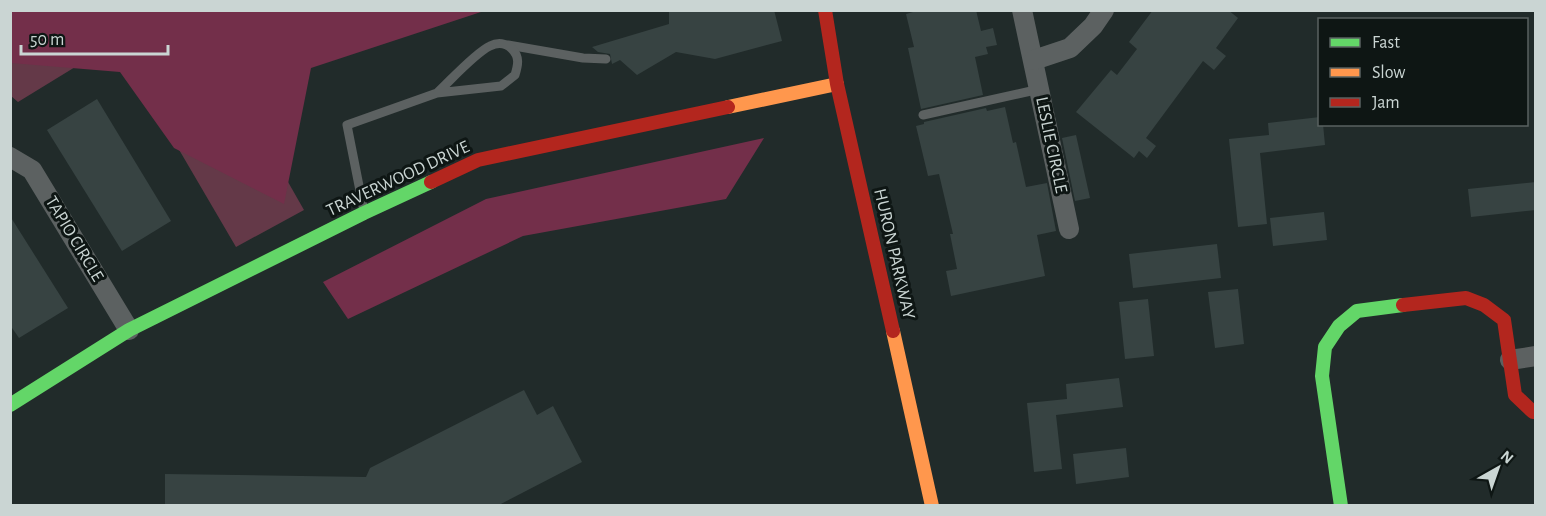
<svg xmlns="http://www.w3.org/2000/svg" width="1546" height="516" font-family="'Alegreya Sans',sans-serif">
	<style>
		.green { fill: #643948 }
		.forest { fill: #732f4a }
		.building { fill: #374342 }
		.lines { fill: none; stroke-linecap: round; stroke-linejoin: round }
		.lane { stroke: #5c6161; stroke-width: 9 }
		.street { stroke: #5c6161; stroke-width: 20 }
		.fast { stroke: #63d668; stroke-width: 14 }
		.slow { stroke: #ff974d; stroke-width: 14 }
		.jam { stroke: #b3261e; stroke-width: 14 }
		.labels { text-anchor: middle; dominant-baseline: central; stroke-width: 6; stroke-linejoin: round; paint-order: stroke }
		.street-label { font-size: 18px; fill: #cad5d3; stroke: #0e1614 }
	</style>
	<rect width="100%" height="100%" fill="#212b2a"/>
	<!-- green -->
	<polygon class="green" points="11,11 202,31 304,210 236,247 116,42 18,102 11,96"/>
	<!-- forest -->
	<g class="forest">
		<polygon points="10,11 11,10 484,11 311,68 284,204 174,148 120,72 11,63"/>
		<polygon points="764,138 726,199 523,236 348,319 323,282 486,199"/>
	</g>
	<!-- building -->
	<g class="building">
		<polygon points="669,10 774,10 782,41 715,59 676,52 637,75 620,60 612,64 610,54 598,52 592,47 669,24"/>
		<polygon points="912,10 976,10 981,31 993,28 997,45 986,47 988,54 975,57 983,95 921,109 908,48 914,47 906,14 913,12"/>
		<polygon points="1153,10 1228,10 1238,18 1216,48 1226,56 1214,70 1203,61 1146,138 1156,146 1147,158 1139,151 1134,158 1076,112 1111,70 1117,75 1137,49 1129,42"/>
		<polygon points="97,99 171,221 122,251 47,130"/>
		<polygon points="1005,107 1013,143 1016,142 1026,187 1047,183 1056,231 1037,235 1045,276 951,296 946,271 957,269 950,234 953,234 939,174 928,176 916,126 924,124 924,122 986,108 987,111"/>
		<polygon points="1320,117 1320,124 1323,124 1325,145 1260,153 1267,224 1238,227 1229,139 1269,135 1268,123"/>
		<polygon points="1076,135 1090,198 1075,201 1062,138"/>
		<polygon points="1536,182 1536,210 1471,217 1468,189"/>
		<polygon points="1324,212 1327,240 1273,246 1270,218"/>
		<polygon points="10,216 68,308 19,338 10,325"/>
		<polygon points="1217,244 1221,278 1133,288 1129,254"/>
		<polygon points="1238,289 1244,344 1215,348 1208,292"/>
		<polygon points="1148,299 1154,356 1125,359 1119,302"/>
		<polygon points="1119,378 1123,407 1056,415 1062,469 1034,472 1027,403 1067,399 1066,384"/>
		<polygon points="524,390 537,415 553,406 582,462 497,506 165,506 165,474 366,477 370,468"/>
		<polygon points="1126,448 1129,477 1076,484 1073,454"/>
	</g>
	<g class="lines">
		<!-- lane -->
		<g class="lane">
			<polyline points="508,45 583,58 606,59"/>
			<polyline points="923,115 1040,89"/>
			<path d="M364,211L347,125L437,93L501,86L515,75C518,65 520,57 512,49C506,43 498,42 490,46C475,53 450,81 437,93"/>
		</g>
		<!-- street -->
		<g class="street">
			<polyline points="1022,10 1069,229"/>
			<polyline points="1034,60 1070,48 1093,26 1104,10"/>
			<polyline points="10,157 32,170 129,330"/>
			<polyline points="1510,360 1536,356"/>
		</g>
		<!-- fast -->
		<g class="fast">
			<polyline points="10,405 129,330 364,213 431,182"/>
			<polyline points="1341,506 1322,376 1325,347 1339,326 1357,311 1403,305"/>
		</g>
		<!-- slow -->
		<g class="slow">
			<polyline points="728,107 837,84"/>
			<polyline points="893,331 932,506"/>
		</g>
		<!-- jam -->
		<g class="jam">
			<polyline points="825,10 837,84 893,331"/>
			<polyline points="431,182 478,160 728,107"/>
			<polyline points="1403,305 1466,298 1484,305 1504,320 1515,395 1533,412 1536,412"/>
		</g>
	</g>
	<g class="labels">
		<!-- street labels -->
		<g class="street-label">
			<text transform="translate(1051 145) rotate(78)">LESLIE CIRCLE</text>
			<text transform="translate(398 179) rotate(-25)">TRAVERWOOD DRIVE</text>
			<text transform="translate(74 239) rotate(59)">TAPIO CIRCLE</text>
			<text transform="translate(894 254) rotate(77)">HURON PARKWAY</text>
		</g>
	</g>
	<!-- border -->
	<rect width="1546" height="516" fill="none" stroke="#cad5d3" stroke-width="24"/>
	<!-- legend -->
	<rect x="1318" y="18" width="210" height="108" fill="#0e1614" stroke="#596260" stroke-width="1.5"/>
	<rect x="1330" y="38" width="30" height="9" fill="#63d668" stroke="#596260" stroke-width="1.5"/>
	<text x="1372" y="48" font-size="18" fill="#cad5d3">Fast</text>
	<rect x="1330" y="68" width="30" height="9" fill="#ff974d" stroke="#596260" stroke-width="1.5"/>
	<text x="1372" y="78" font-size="18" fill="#cad5d3">Slow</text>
	<rect x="1330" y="98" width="30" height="9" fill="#b3261e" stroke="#596260" stroke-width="1.5"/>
	<text x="1372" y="108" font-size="18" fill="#cad5d3">Jam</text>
	<!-- north arrow -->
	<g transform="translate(1498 468) rotate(40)" stroke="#0e1614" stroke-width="4.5" paint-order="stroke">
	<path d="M0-4.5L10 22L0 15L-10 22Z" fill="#cad5d3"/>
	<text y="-9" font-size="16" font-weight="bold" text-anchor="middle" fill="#cad5d3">N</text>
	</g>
	<!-- scale -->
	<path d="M21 45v9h147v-9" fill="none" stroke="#cad5d3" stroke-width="3"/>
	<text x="30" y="45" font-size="18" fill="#cad5d3" stroke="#0e1614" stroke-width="4.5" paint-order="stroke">50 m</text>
</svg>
